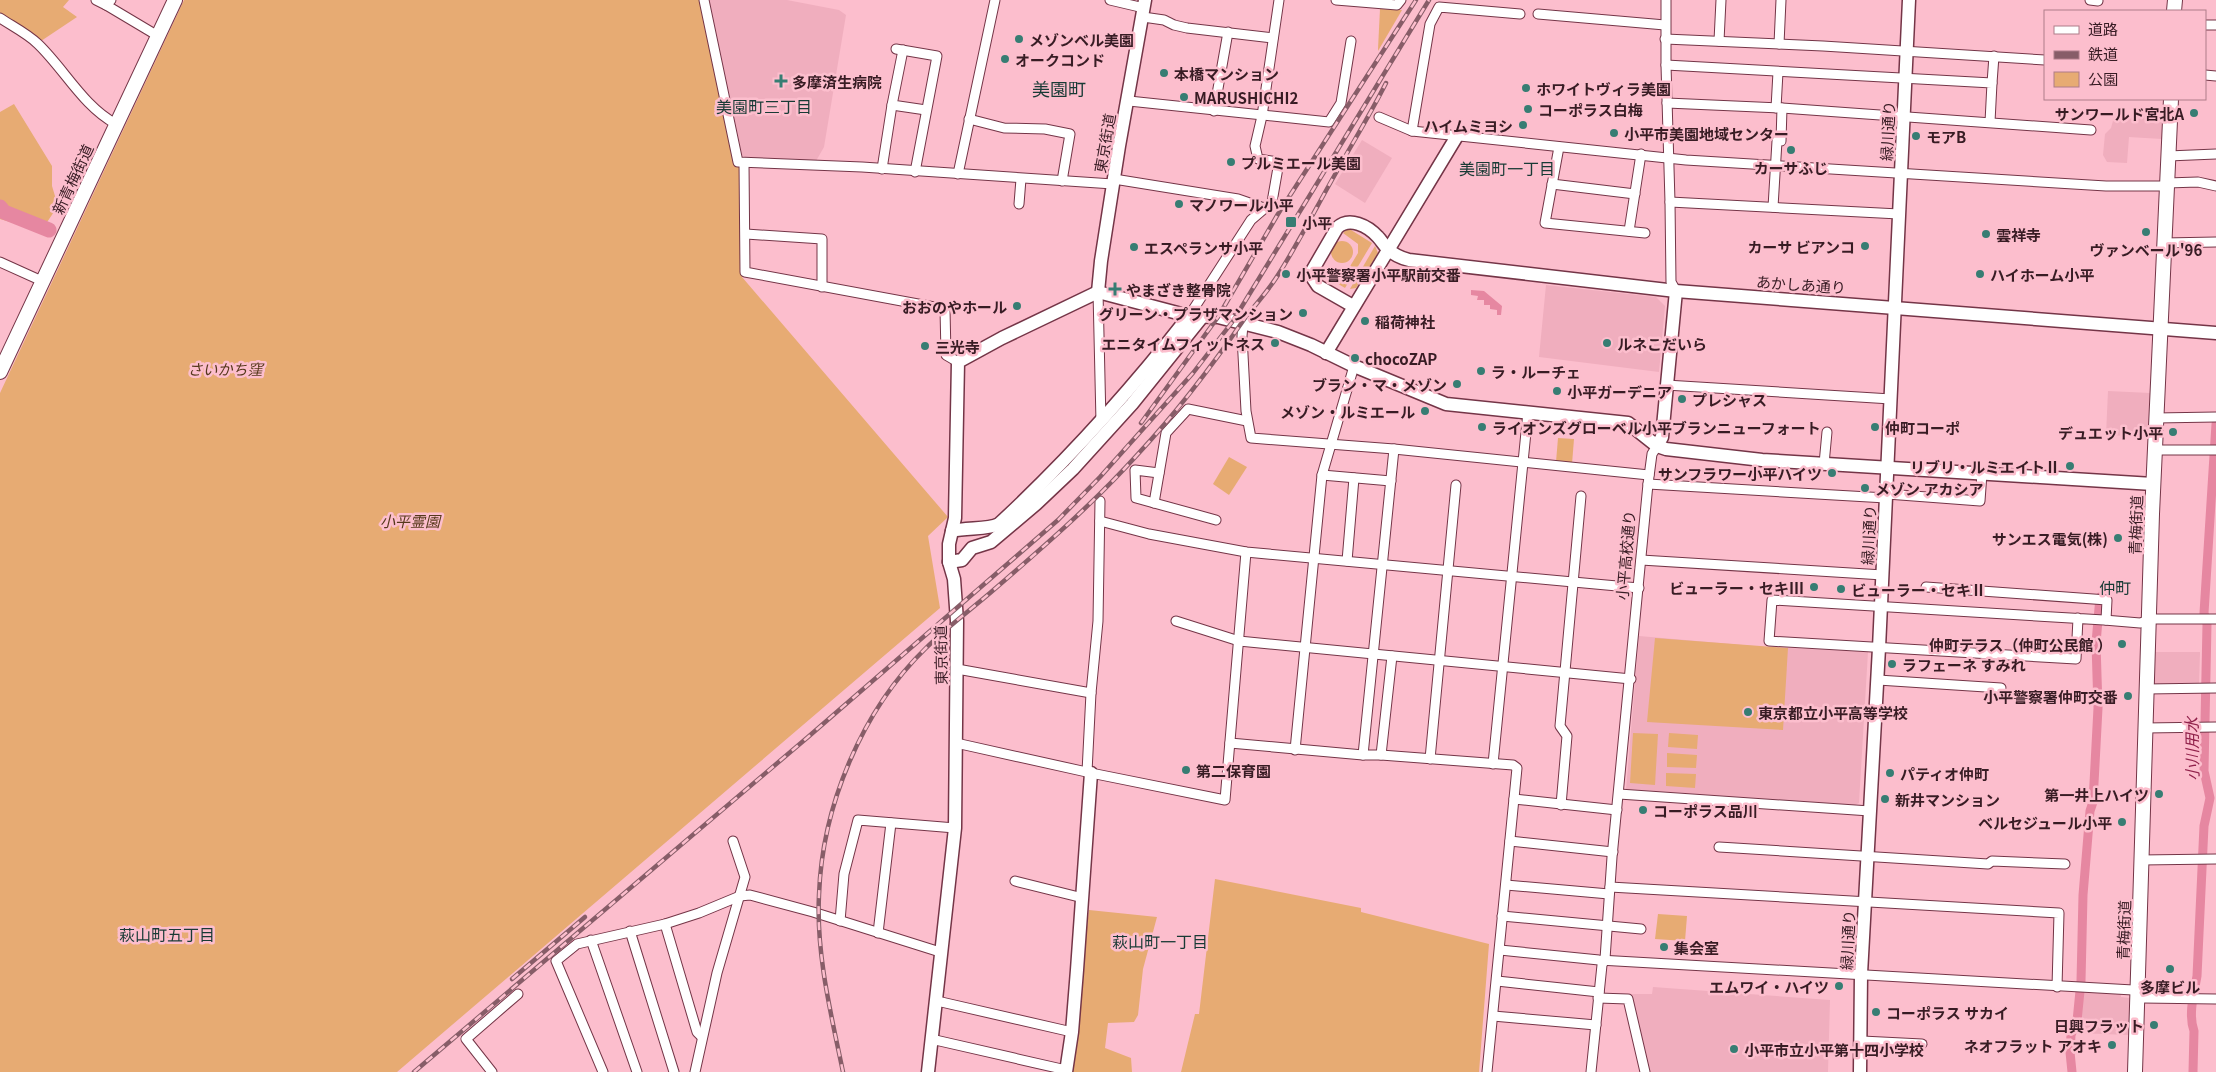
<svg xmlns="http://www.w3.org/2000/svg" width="2216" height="1072" font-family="Georgia,'Noto Sans JP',serif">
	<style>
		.built { fill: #f0aebe }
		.green { fill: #e7ab73 }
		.water { fill: #e687a1 }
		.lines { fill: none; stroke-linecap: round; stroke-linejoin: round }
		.canal { stroke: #e687a1; stroke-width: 9 }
		.river { stroke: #e687a1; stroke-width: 15 }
		.street-casing { stroke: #743547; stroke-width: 11 }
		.secondary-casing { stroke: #743547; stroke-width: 15 }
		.primary-casing { stroke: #743547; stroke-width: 16 }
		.street { stroke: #fff; stroke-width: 9 }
		.secondary { stroke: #fff; stroke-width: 12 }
		.primary { stroke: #fff; stroke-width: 14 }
		.rail-casing { stroke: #875d68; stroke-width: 4.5 }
		.rail { stroke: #fcbecd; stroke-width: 2.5; stroke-dasharray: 8; stroke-linecap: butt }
		.poi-dot { fill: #377d73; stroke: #fcbecd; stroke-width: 2 }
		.labels { text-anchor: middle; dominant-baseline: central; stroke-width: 5; stroke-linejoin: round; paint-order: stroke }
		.poi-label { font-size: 15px; font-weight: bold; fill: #381c24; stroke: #fcbecd; text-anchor: start }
		.street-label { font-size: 15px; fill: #381c24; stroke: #fcbecd }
		.park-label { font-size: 15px; font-style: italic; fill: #55381b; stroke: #fcbecd }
		.neighbourhood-label { font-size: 16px; fill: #183a35; stroke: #fcbecd }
		.water-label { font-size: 16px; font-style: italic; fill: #91224b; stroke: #fcbecd }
		.quarter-label { font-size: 18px; fill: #183a35; stroke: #fcbecd }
	</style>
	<rect width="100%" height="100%" fill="#fcbecd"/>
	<!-- built -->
	<g class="built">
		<polygon points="709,0 787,0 839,10 846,15 824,147 816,161 745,157 742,155"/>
		<polygon points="2121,114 2163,117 2162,139 2129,137 2127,163 2107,162 2103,155 2105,134 2111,128 2114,117 2121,117"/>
		<polygon points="1362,140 1392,158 1365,203 1335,184"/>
		<polygon points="1546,285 1656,297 1665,306 1659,372 1539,357"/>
		<polygon points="2108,391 2150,393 2148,437 2106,435"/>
		<polygon points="1639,636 1766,647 1868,652 1859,803 1855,805 1626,789"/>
		<polygon points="2155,652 2200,652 2199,685 2153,686"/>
		<polygon points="1653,987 1830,1000 1828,1072 1645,1072 1628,999 1630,994 1652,994"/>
		<polygon points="2081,991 2121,992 2121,997 2130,998 2129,1035 2077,1033"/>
	</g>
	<!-- green -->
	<g class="green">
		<polygon points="0,0 69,0 63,7 77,17 41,41 0,16"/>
		<polygon points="184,0 700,0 744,167 742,277 948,517 928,536 940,608 397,1072 0,1072 0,393"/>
		<polygon points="1380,9 1402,10 1378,51 1378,49"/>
		<polygon points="14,104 52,166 52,186 58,206 41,231 0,219 0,112"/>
		<polygon points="1346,230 1351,230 1372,243 1345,288 1323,275 1321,271 1323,267 1335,273 1346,273 1358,253 1358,244 1343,233"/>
		<circle cx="1342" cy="252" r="11"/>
		<polygon points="1375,246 1378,253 1356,288 1350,289"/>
		<polygon points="1558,438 1574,439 1572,464 1556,462"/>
		<polygon points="1229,457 1247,467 1229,495 1213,484"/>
		<polygon points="1655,638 1788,648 1783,730 1647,722"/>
		<polygon points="1633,733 1658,734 1655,785 1630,783"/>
		<polygon points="1669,733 1698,735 1697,749 1668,747"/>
		<polygon points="1667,753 1697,755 1696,768 1667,767"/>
		<polygon points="1666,773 1696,774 1695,788 1666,786"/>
		<polygon points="1215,879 1361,908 1361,912 1489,944 1479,1072 1181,1072 1195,1014 1199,1014"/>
		<polygon points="1089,910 1157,917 1143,969 1138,1015 1134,1022 1108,1023 1105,1048 1131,1058 1132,1072 1070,1072"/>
		<polygon points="1658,914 1687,916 1685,941 1655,939"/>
	</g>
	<!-- water -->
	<polygon class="water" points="1471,290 1484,291 1502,306 1501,315 1497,315 1497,310 1490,309 1490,305 1484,305 1484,300 1477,300 1478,296 1471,295"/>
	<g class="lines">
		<!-- canal -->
		<g class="canal">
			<polyline points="2072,1072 2070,1052 2071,1035 2077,1021 2081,981 2083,895 2090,811 2093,802 2098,708 2096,643 2100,597"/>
			<path d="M2193,1072L2194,1031C2188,1015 2194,993 2197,976L2204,826L2210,798L2204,771L2207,624L2204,613L2216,424"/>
		</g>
		<!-- river -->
		<polyline class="river" points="0,207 4,212 49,230"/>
		<!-- street casing -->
		<g class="street-casing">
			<g id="street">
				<polyline points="96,0 106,5 111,0"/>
				<polyline points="704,0 738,162 862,167 1113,184"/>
				<polyline points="1110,0 1144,8"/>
				<polyline points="1336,0 1397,5 1401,0"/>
				<polyline points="1666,0 1666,65 1670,202 1671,282 1676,291"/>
				<polyline points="2090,0 2098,1"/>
				<polyline points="106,5 158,36"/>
				<polyline points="1538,14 1665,25"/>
				<polyline points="1143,17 1164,20 1174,25 1187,28 1273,38"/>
				<path d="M0,18C12,26 28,34 38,44C65,70 83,106 116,124"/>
				<polyline points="2205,25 2216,25"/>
				<polyline points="1665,39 1823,46 2045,60"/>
				<polyline points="1719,41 1721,0"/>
				<polyline points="1779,44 1781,0"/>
				<polyline points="896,49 937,56 915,172"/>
				<polyline points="903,50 892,105 926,110"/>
				<polyline points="1666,65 1992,83 1990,122"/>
				<polyline points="2205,75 2216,76"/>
				<polyline points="1992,83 1994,56"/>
				<polyline points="1129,101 1329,122 1341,103 1351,41"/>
				<polyline points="1667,103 1782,108 2091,130"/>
				<polyline points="1776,108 1778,72"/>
				<polyline points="1214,111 1228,32"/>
				<polyline points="1379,117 1412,131 1686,160 2106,186 2167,186"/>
				<polyline points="969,119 1004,128 1045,129 1070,134 1062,181"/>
				<polyline points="1412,131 1430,24 1439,7 1520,14"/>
				<polyline points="1559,147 1545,223 1645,233"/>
				<polyline points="2168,156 2216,154"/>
				<polyline points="744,163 745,272 945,309 946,355 958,362"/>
				<polyline points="882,169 892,105"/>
				<polyline points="958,174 995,0"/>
				<polyline points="1114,179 1238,199 1264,208"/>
				<polyline points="2167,183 2198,182 2216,186"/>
				<polyline points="1552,184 1635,194"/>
				<polyline points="1670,202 1899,214"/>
				<polyline points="1019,204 1021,179"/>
				<polyline points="1773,207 1777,141 1781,141 1782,108"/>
				<polyline points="1629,231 1641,154"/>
				<polyline points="746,234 822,239 822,287"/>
				<polyline points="2164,243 2216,242"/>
				<polyline points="0,262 42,281"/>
				<polyline points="1098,292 1101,422"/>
				<polyline points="1189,316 1251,220 1272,202 1279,162 1258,159 1255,146 1262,116 1279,0"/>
				<polyline points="1243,325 1242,336 1246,411 1251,438 1394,449 1649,475"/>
				<polyline points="1666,385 1891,399"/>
				<polyline points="2156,418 2216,417"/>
				<polyline points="2154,450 2216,450"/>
				<polyline points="1824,464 1827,432"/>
				<polyline points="1159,473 1135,470 1136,498 1216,520"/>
				<polyline points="1322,475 1391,481"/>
				<polyline points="1648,484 1886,498"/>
				<polyline points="1887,494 1980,501 1982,473"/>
				<polyline points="1154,503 1166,433 1188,409 1247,421"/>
				<polyline points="1100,521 1149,534 1246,552 1639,588"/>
				<polyline points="1641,560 1883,575"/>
				<polyline points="1347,561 1354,478"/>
				<polyline points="1926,587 2107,600 2106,620"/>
				<polyline points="2078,618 2076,659 1769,641 1772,600 2104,620 2140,623 2153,619 2216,619"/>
				<polyline points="1176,621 1239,641 1631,679"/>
				<polyline points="957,669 1091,693"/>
				<polyline points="1878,680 2001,688"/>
				<polyline points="2146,689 2216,688"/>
				<polyline points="2145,728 2216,727"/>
				<polyline points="956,743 1091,773 1225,800 1246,552"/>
				<polyline points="1230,743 1363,755 1381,755 1513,765 1517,768 1487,1072"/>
				<polyline points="1295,750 1322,475 1354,366"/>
				<polyline points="1363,755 1394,449"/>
				<polyline points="1381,755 1392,656"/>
				<polyline points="1430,759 1456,485"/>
				<polyline points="1493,764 1528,412"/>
				<polyline points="1087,772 1091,693 1098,621 1100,501"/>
				<polyline points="1619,794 1870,811"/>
				<polyline points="1514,799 1617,810"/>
				<polyline points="1561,805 1567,736 1560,726 1581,496"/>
				<polyline points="1510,841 1613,852"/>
				<polyline points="1719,847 1988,864 1992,861 2065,864"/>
				<polyline points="2141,860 2216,859"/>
				<polyline points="1015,881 1083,898"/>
				<polyline points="1506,885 1609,894"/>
				<polyline points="1610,887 2059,913 2057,987"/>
				<polyline points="1502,916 1641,929"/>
				<polyline points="840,921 844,874 858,820 955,828"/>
				<polyline points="665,924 697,1032 701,1036"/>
				<polyline points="630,931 674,1072"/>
				<polyline points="878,933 891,823"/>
				<polyline points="591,940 637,1072"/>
				<polyline points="1500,950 1599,960 2133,990 2142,998 2216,999"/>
				<polyline points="1497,981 1599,992"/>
				<polyline points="1598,998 1628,999 1645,1072"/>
				<polyline points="937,1001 1072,1032"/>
				<polyline points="1493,1016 1596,1025"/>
				<polyline points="931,1039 1066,1070"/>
				<polyline points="1862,1041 1922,1044"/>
				<polyline points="492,1072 466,1039 518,994"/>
				<polyline points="603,1072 556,961 577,944 665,924 699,913 740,896 750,895 813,912 940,952"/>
				<polyline points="695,1072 717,973 745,877 733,841"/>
				<polyline points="1591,1072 1602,965 1605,959 1612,857 1648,484 1652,454 1657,446"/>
			</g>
		</g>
		<!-- secondary casing -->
		<g class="secondary-casing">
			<g id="secondary">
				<polyline points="1098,292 1189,316 1218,317 1278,332 1311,345 1354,366 1446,404 1628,423 1657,446 1666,449 1762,460 2153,484"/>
				<polyline points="1098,292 1101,261 1119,146 1145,0"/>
				<path d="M1353,306L1318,286L1312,277V271L1337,228C1349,216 1368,226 1378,237C1382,241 1384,246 1388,249C1394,255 1401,258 1409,260L1676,291L2216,333"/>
				<polyline points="1326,353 1457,136"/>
				<polyline points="1657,446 1662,437 1676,291"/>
				<path d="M952,531C966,527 988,530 999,524C1068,460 1131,390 1189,316"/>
				<polyline points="949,562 962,560 972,548 991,542 1036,504 1073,469 1132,404 1202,317"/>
				<polyline points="928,1072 955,828 957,621 954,579 949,562 949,544 955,518 958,362 1002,338 1098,292"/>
				<polyline points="1066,1072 1072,1032 1077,970 1091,773"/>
				<polyline points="1860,1072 1861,974 1879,648 1909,0"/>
			</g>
		</g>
		<!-- primary casing -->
		<g class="primary-casing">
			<g id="primary">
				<polyline points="2174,11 2175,0"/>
				<polyline points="0,372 175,0"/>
				<polyline points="2135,1072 2152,514 2171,99"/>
			</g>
		</g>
		<!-- street -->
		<use href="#street" class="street"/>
		<!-- secondary -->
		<use href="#secondary" class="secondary"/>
		<!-- primary -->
		<use href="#primary" class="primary"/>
		<!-- rail casing -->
		<g class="rail-casing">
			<g id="rail">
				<polyline points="1141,423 1218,317 1278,214 1416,0"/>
				<polyline points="512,979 585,917"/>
				<polyline points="414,1072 808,737 1058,520 1100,477 1193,373 1233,321 1429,0"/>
				<path d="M843,1072C831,1014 816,954 819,895C822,806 862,710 926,648C946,628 969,611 990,593C1041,549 1092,505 1138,454C1177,412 1212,366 1245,318C1256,304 1268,291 1278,275C1299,242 1317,206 1337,171C1353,142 1371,113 1386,83"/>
			</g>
		</g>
		<!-- rail -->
		<use href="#rail" class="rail"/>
	</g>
	<!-- markers -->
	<g class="poi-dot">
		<circle cx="1019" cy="39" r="5"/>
		<circle cx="1005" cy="59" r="5"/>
		<circle cx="1164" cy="73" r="5"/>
		<path d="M778.5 73.5h5v5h5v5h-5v5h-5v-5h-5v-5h5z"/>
		<circle cx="1526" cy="88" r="5"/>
		<circle cx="1184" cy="97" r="5"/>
		<circle cx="1528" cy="109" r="5"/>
		<circle cx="2194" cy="113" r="5"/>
		<circle cx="1523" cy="125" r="5"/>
		<circle cx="1614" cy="133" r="5"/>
		<circle cx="1916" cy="136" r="5"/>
		<circle cx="1791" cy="150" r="5"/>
		<circle cx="1231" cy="162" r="5"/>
		<circle cx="1179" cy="204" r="5"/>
		<rect x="1285" y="216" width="12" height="12" rx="2.5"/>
		<circle cx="2146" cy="232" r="5"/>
		<circle cx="1986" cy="234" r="5"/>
		<circle cx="1865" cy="246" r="5"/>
		<circle cx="1134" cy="247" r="5"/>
		<circle cx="1286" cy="274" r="5"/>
		<circle cx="1980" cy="274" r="5"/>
		<path d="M1112.5 281.5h5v5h5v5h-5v5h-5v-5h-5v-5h5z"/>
		<circle cx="1017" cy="306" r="5"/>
		<circle cx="1303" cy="313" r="5"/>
		<circle cx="1365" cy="321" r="5"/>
		<circle cx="1275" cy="343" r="5"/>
		<circle cx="1607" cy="343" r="5"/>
		<circle cx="925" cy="346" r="5"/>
		<circle cx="1355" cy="358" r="5"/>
		<circle cx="1481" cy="371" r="5"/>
		<circle cx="1457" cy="384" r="5"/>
		<circle cx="1557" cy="391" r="5"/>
		<circle cx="1682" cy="399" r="5"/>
		<circle cx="1425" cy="411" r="5"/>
		<circle cx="1482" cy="427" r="5"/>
		<circle cx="1875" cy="427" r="5"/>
		<circle cx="2173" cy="432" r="5"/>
		<circle cx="2070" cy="466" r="5"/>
		<circle cx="1832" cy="473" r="5"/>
		<circle cx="1865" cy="488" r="5"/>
		<circle cx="2118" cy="538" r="5"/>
		<circle cx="1814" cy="587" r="5"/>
		<circle cx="1841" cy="589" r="5"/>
		<circle cx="2122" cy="644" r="5"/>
		<circle cx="1892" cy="664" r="5"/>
		<circle cx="2128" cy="696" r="5"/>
		<circle cx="1748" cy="712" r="5"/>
		<circle cx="1186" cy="770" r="5"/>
		<circle cx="1890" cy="773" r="5"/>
		<circle cx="2159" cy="794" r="5"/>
		<circle cx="1885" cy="799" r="5"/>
		<circle cx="1643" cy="810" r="5"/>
		<circle cx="2122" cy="822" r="5"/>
		<circle cx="1664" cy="947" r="5"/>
		<circle cx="2170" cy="969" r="5"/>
		<circle cx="1839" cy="986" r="5"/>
		<circle cx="1876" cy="1012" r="5"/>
		<circle cx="2154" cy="1025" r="5"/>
		<circle cx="2112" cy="1045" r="5"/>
		<circle cx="1734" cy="1049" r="5"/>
	</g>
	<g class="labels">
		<!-- poi labels -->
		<g class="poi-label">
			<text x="1029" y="39">メゾンベル美園</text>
			<text x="1015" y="59">オークコンド</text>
			<text x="1174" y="73">本橋マンション</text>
			<text x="792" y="81">多摩済生病院</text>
			<text x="1536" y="88">ホワイトヴィラ美園</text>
			<text x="1194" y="97">MARUSHICHI2</text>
			<text x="1538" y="109">コーポラス白梅</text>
			<text x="2184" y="113" text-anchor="end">サンワールド宮北A</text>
			<text x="1513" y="125" text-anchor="end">ハイムミヨシ</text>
			<text x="1624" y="133">小平市美園地域センター</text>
			<text x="1926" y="136">モアB</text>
			<text x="1241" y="162">プルミエール美園</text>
			<text x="1791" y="167" text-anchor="middle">カーサふじ</text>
			<text x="1189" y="204">マノワール小平</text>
			<text x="1302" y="222">小平</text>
			<text x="1996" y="234">雲祥寺</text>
			<text x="1855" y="246" text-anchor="end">カーサ ビアンコ</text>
			<text x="1144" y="247">エスペランサ小平</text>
			<text x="2146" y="249" text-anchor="middle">ヴァンベール'96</text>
			<text x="1296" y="274">小平警察署小平駅前交番</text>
			<text x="1990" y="274">ハイホーム小平</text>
			<text x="1126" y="289">やまざき整骨院</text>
			<text x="1007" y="306" text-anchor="end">おおのやホール</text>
			<text x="1293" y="313" text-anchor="end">グリーン・プラザマンション</text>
			<text x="1375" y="321">稲荷神社</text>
			<text x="1265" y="343" text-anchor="end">エニタイムフィットネス</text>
			<text x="1617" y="343">ルネこだいら</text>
			<text x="935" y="346">三光寺</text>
			<text x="1365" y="358">chocoZAP</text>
			<text x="1491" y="371">ラ・ルーチェ</text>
			<text x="1447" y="384" text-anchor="end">ブラン・マ・メゾン</text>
			<text x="1567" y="391">小平ガーデニア</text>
			<text x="1692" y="399">プレシャス</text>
			<text x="1415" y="411" text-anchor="end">メゾン・ルミエール</text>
			<text x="1492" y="427">ライオンズグローベル小平ブランニューフォート</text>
			<text x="1885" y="427">仲町コーポ</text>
			<text x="2163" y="432" text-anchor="end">デュエット小平</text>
			<text x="2060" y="466" text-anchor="end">リブリ・ルミエイトⅡ</text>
			<text x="1822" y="473" text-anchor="end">サンフラワー小平ハイツ</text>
			<text x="1875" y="488">メゾン アカシア</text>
			<text x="2108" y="538" text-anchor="end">サンエス電気(株)</text>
			<text x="1804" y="587" text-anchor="end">ビューラー・セキⅢ</text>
			<text x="1851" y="589">ビューラー・セキⅡ</text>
			<text x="2112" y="644" text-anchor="end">仲町テラス（仲町公民館 ）</text>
			<text x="1902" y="664">ラフェーネ すみれ</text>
			<text x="2118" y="696" text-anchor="end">小平警察署仲町交番</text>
			<text x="1758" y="712">東京都立小平高等学校</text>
			<text x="1196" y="770">第二保育園</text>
			<text x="1900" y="773">パティオ仲町</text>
			<text x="2149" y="794" text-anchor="end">第一井上ハイツ</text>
			<text x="1895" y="799">新井マンション</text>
			<text x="1653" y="810">コーポラス品川</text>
			<text x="2112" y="822" text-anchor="end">ベルセジュール小平</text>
			<text x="1674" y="947">集会室</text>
			<text x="1829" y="986" text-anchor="end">エムワイ・ハイツ</text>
			<text x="2170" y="986" text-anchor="middle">多摩ビル</text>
			<text x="1886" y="1012">コーポラス サカイ</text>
			<text x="2144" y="1025" text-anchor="end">日興フラット</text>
			<text x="2102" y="1045" text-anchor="end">ネオフラット アオキ</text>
			<text x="1744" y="1049">小平市立小平第十四小学校</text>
		</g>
		<!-- street labels -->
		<g class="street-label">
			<text transform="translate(1887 131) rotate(-87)">緑川通り</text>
			<text transform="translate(1104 143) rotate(-80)">東京街道</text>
			<text transform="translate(72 179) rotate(-65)">新青梅街道</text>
			<text transform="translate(1801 284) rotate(4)">あかしあ通り</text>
			<text transform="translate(2135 525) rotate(-88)">青梅街道</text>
			<text transform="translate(1868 535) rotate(-87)">緑川通り</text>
			<text transform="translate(1625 555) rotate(-85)">小平高校通り</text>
			<text transform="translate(940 655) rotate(-91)">東京街道</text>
			<text transform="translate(2123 930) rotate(-88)">青梅街道</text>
			<text transform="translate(1847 940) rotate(-87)">緑川通り</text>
		</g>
		<!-- park labels -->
		<g class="park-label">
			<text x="225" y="368">さいかち窪</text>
			<text x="410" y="520">小平霊園</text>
		</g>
		<!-- neighbourhood labels -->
		<g class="neighbourhood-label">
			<text x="764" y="106">美園町三丁目</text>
			<text x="1507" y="168">美園町一丁目</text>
			<text x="2115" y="587">仲町</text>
			<text x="167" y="934">萩山町五丁目</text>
			<text x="1160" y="941">萩山町一丁目</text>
		</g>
		<!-- water labels -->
		<g class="water-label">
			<text transform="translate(2191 749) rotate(-91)">小川用水</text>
		</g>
		<!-- quarter labels -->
		<g class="quarter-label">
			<text x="1059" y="88">美園町</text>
		</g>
	</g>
	<!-- legend -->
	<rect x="2044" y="10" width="162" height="90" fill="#fcbecd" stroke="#ae7d89"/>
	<rect x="2054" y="26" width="25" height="8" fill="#ffffff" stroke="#ae7d89"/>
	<text x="2088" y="35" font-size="15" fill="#381c24">道路</text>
	<rect x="2054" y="51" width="25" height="8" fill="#875d68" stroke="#ae7d89"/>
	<text x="2088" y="60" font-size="15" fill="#381c24">鉄道</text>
	<rect x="2054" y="72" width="25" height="15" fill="#e7ab73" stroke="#ae7d89"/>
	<text x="2088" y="85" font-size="15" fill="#381c24">公園</text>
</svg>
